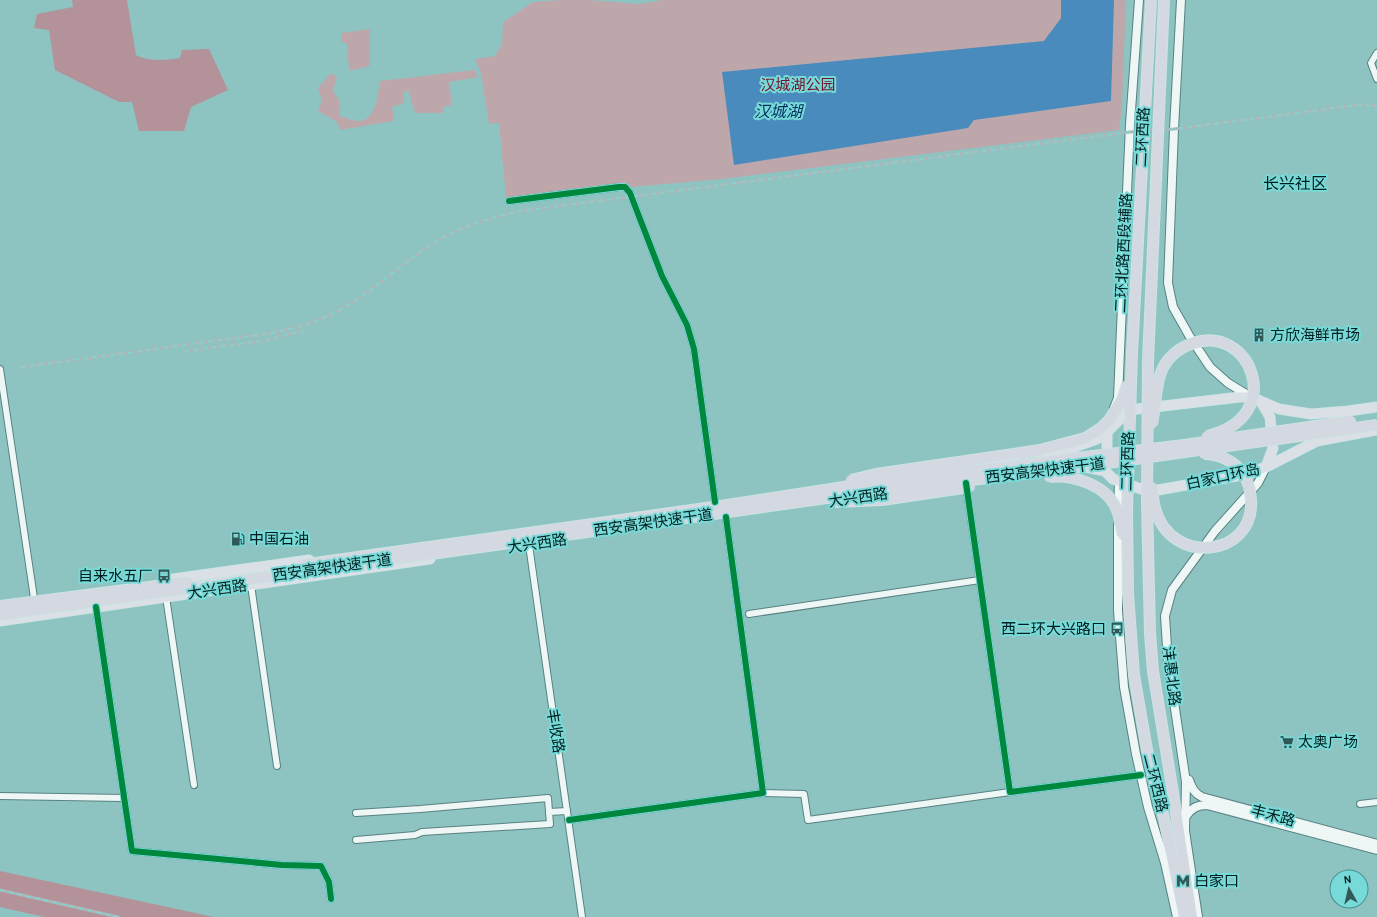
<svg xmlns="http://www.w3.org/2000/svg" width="1377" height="917" font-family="'Alegreya Sans','Noto Sans SC',sans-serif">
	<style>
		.green { fill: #bea7ab }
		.forest { fill: #b49299 }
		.water { fill: #4a8bbd }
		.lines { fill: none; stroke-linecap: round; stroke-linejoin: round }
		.minor-casing { stroke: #598281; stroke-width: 8 }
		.secondary-casing { stroke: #598281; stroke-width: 10 }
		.primary-casing { stroke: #cce4e4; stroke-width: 11 }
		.trunk-casing { stroke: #cce4e4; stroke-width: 12 }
		.minor { stroke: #eef6f6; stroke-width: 6 }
		.secondary { stroke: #eef6f6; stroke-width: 8 }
		.primary { stroke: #dbdfe6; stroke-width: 9 }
		.trunk { stroke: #d4d8e0; stroke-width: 10 }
		.rail-casing { stroke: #abb8b8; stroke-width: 3 }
		.rail { stroke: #77dad8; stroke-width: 1.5; stroke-dasharray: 4.5; stroke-linecap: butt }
		.trunk-bridge-casing { stroke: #cce4e4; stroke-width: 12; stroke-linecap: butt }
		.trunk-bridge { stroke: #d4d8e0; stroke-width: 10 }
		.cycleway-casing { stroke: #77dad8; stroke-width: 8 }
		.cycleway { stroke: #00873e; stroke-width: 6 }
		.labels { text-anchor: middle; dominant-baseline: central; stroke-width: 4; stroke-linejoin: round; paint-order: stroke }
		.park-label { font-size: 15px; fill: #74122b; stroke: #77dad8 }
		.street-label { font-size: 15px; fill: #001e1e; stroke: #77dad8 }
		.poi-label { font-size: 15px; fill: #001e1e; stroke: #77dad8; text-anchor: start }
		.water-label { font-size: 16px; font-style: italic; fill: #002f5f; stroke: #77dad8 }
		.neighbourhood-label { font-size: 16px; fill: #001e1e; stroke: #77dad8 }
	</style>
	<rect width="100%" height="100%" fill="#8dc4c2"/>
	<!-- green -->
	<g class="green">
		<polygon points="560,0 589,0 639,4 663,0 1126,0 1122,106 1119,130 722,179 506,198 499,123 489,124 481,74 475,59 495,56 502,44 503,22 533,2"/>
		<polygon points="370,29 370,66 349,71 347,43 341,42 341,33"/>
		<path d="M475,70L478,77L449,82L452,105L443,107V113H415L408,90L403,93L404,103L392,107L394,121L340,130L337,122L318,111L322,101L318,88L331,73L337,77L333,91L339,100L340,116C346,118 353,121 359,121C376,121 378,93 380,81Z"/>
	</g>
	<!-- forest -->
	<g class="forest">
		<path d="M72,0H127L136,55C148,62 167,60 180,58L182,50L209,49L228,90L191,107L184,131H139L132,102H119L55,70L49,30L34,28L37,14L73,7Z"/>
		<polygon points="0,871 214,917 44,917 0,907"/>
	</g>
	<!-- water -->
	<polygon class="water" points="1061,0 1114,0 1111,101 974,120 968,128 734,165 722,72 1044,41 1061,18"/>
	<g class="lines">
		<!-- minor casing -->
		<g class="minor-casing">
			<g id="minor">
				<polyline points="1377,53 1371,63 1377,79"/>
				<polyline points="509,201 619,187 625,187 630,193 662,276 687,325 694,349 715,502"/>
				<polyline points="0,369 34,598"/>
				<polyline points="966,484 1010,792 1141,775"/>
				<polyline points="529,545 582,917"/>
				<polyline points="251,585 277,766"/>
				<polyline points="166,597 194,785"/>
				<polyline points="96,607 132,851 282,865 321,866 329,882 331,899"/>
				<polyline points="749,614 980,580"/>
				<polyline points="763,793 804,794 808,820 1010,792"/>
				<polyline points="0,796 124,798"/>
				<polyline points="1360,804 1377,802"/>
				<polyline points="356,813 420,809 548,798 549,812"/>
				<polyline points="569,820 763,793 726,517"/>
				<polyline points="356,840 415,835 422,832 550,824 549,812 567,811"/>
			</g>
		</g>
		<!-- secondary casing -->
		<g class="secondary-casing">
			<g id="secondary">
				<polyline points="1181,0 1174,129 1168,283 1173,307 1190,337 1210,367 1228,383 1251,397"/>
				<polyline points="1114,408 1118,398 1119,374 1130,124 1139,0"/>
				<polyline points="1118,513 1119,482"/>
				<polyline points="1118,525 1118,611 1124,687 1136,754 1148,807 1165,863 1177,917"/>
				<path d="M1189,780C1192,788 1194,793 1202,797L1377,844"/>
				<path d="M1186,816C1192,808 1197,805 1207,805L1377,850"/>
				<polyline points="1198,917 1185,831 1186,782 1168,662 1165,616 1172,590 1215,531 1258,483 1266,467"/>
			</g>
		</g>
		<!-- primary casing -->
		<g class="primary-casing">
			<g id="primary">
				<polyline points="1261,402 1270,417 1273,448 1266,467"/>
				<polyline points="1107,432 1107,462"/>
				<polyline points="1040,454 1066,450 1097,439 1107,432 1129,410 1240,397 1251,397 1279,409 1311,414 1348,411 1377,407"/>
				<polyline points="1086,467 1105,471 1113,479 1141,489 1158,490 1248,474 1266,467 1317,441 1377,430"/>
				<polyline points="173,579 309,560"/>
				<polyline points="0,621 430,559"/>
			</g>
		</g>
		<!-- trunk casing -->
		<g class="trunk-casing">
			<g id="trunk">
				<polyline points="1147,750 1164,818 1184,917"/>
				<polyline points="1173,793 1192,917"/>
			</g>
		</g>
		<!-- minor -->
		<use href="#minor" class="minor"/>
		<!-- secondary -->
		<use href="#secondary" class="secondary"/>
		<!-- primary -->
		<use href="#primary" class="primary"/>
		<!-- trunk -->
		<use href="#trunk" class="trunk"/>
		<!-- rail casing -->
		<g class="rail-casing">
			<g id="rail">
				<polyline points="185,351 262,341 303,331"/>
				<path d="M21,367C82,359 143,351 204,342C244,337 285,334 323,318C362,302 392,271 427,247C455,228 487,218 520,211L1130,132L1174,129L1358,105L1377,106"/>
				<polyline points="0,890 118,917"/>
			</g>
		</g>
		<!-- rail -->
		<use href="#rail" class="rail"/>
		<!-- trunk-bridge casing -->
		<g class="trunk-bridge-casing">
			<g id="trunk-bridge">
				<polyline points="1164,0 1148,361 1147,501 1150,633 1153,671 1173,793"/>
				<path d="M1152,424C1156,407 1155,385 1162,370C1167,358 1179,348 1191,344C1250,321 1289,417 1207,436"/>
				<path d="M1049,477C1072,474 1106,485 1116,508C1120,516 1121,526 1123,535"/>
				<polyline points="851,480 876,474 1040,450 1085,438 1101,428 1109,420 1122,400 1127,385"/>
				<path d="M1152,487C1153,494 1153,501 1155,508C1170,567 1255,557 1251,500C1250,490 1249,482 1243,474C1235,461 1219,454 1204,454"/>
				<polyline points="835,502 882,500 970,487"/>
				<polyline points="301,565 720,506 863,484 1184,445 1351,421"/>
				<polyline points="0,606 188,582"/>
				<polyline points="0,615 862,493 1065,469 1377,425"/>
				<polyline points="1147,750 1134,675 1128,594 1127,511 1132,353 1151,0"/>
			</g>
		</g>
		<!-- trunk-bridge -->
		<use href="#trunk-bridge" class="trunk-bridge"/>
		<!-- cycleway casing -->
		<g class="cycleway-casing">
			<g id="cycleway">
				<polyline points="509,201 619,187 625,187 630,193 662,276 687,325 694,349 715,502"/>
				<polyline points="966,483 1010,792 1141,775"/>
				<polyline points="96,607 132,851 282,865 321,866 329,882 331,899"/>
				<polyline points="569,820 763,793 726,517"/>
			</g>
		</g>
		<!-- cycleway -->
		<use href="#cycleway" class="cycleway"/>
	</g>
	<!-- icons -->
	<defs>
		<g id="building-bare" transform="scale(1.08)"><path d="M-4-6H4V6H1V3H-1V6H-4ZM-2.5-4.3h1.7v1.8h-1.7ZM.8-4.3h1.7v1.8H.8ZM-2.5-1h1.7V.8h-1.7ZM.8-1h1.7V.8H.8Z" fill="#315857" stroke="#77dad8" stroke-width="2.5" paint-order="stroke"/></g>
		<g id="fuel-bare" transform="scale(1.08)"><path d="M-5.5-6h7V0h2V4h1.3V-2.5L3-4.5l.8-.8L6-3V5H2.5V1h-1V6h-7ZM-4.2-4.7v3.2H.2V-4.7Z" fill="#315857" stroke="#77dad8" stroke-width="2.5" paint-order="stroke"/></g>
		<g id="bus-bare" transform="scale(1.08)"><path d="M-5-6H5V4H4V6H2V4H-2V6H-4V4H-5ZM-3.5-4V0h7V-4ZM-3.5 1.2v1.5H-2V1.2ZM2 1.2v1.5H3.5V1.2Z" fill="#315857" stroke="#77dad8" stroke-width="2.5" paint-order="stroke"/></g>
		<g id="supermarket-bare" transform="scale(1.08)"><path d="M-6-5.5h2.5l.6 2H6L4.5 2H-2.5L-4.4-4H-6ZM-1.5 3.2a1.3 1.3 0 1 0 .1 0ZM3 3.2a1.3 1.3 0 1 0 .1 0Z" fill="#315857" stroke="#77dad8" stroke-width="2.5" paint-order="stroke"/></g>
		<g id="metro-bare" transform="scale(1.08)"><path d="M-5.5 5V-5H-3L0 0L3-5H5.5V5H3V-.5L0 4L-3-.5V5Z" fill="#315857" stroke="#77dad8" stroke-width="2.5" paint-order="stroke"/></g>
	</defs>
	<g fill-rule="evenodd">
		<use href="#building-bare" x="1259" y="335"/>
		<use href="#fuel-bare" x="238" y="539"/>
		<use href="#bus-bare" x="164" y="576"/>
		<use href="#bus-bare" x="1117" y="629"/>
		<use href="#supermarket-bare" x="1287" y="742"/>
		<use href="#metro-bare" x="1183" y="881"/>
	</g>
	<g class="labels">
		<!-- park labels -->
		<g class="park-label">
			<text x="798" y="85">汉城湖公园</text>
		</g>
		<!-- street labels -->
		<g class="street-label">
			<text transform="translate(1143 137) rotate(-87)">二环西路</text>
			<text transform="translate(1124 253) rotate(-87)">二环北路西段辅路</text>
			<text transform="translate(1128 461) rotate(-88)">二环西路</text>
			<text transform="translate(1045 471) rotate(-7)">西安高架快速干道</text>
			<text transform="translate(1223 477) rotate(-12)">白家口环岛</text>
			<text transform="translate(858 498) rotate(-8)">大兴西路</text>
			<text transform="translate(653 523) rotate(-8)">西安高架快速干道</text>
			<text transform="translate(537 544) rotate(-8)">大兴西路</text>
			<text transform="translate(332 568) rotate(-8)">西安高架快速干道</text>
			<text transform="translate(217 590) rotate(-8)">大兴西路</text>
			<text transform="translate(1171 676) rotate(83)">沣惠北路</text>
			<text transform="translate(555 731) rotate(81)">丰收路</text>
			<text transform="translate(1155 783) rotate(76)">二环西路</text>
			<text transform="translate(1273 816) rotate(15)">丰禾路</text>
		</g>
		<!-- poi labels -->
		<g class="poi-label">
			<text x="1270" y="335">方欣海鲜市场</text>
			<text x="249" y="539">中国石油</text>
			<text x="153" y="576" text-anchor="end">自来水五厂</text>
			<text x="1106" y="629" text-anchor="end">西二环大兴路口</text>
			<text x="1298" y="742">太奥广场</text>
			<text x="1194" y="881">白家口</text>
		</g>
		<!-- water labels -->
		<g class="water-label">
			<text x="778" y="112">汉城湖</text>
		</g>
		<!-- neighbourhood labels -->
		<g class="neighbourhood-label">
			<text x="1295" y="184">长兴社区</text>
		</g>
	</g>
	<!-- north arrow -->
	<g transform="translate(1349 889) rotate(352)"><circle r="19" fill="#77dad8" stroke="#478f8e"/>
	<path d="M0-3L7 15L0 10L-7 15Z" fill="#315857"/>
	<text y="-6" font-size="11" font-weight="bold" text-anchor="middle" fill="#001e1e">N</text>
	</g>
</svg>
